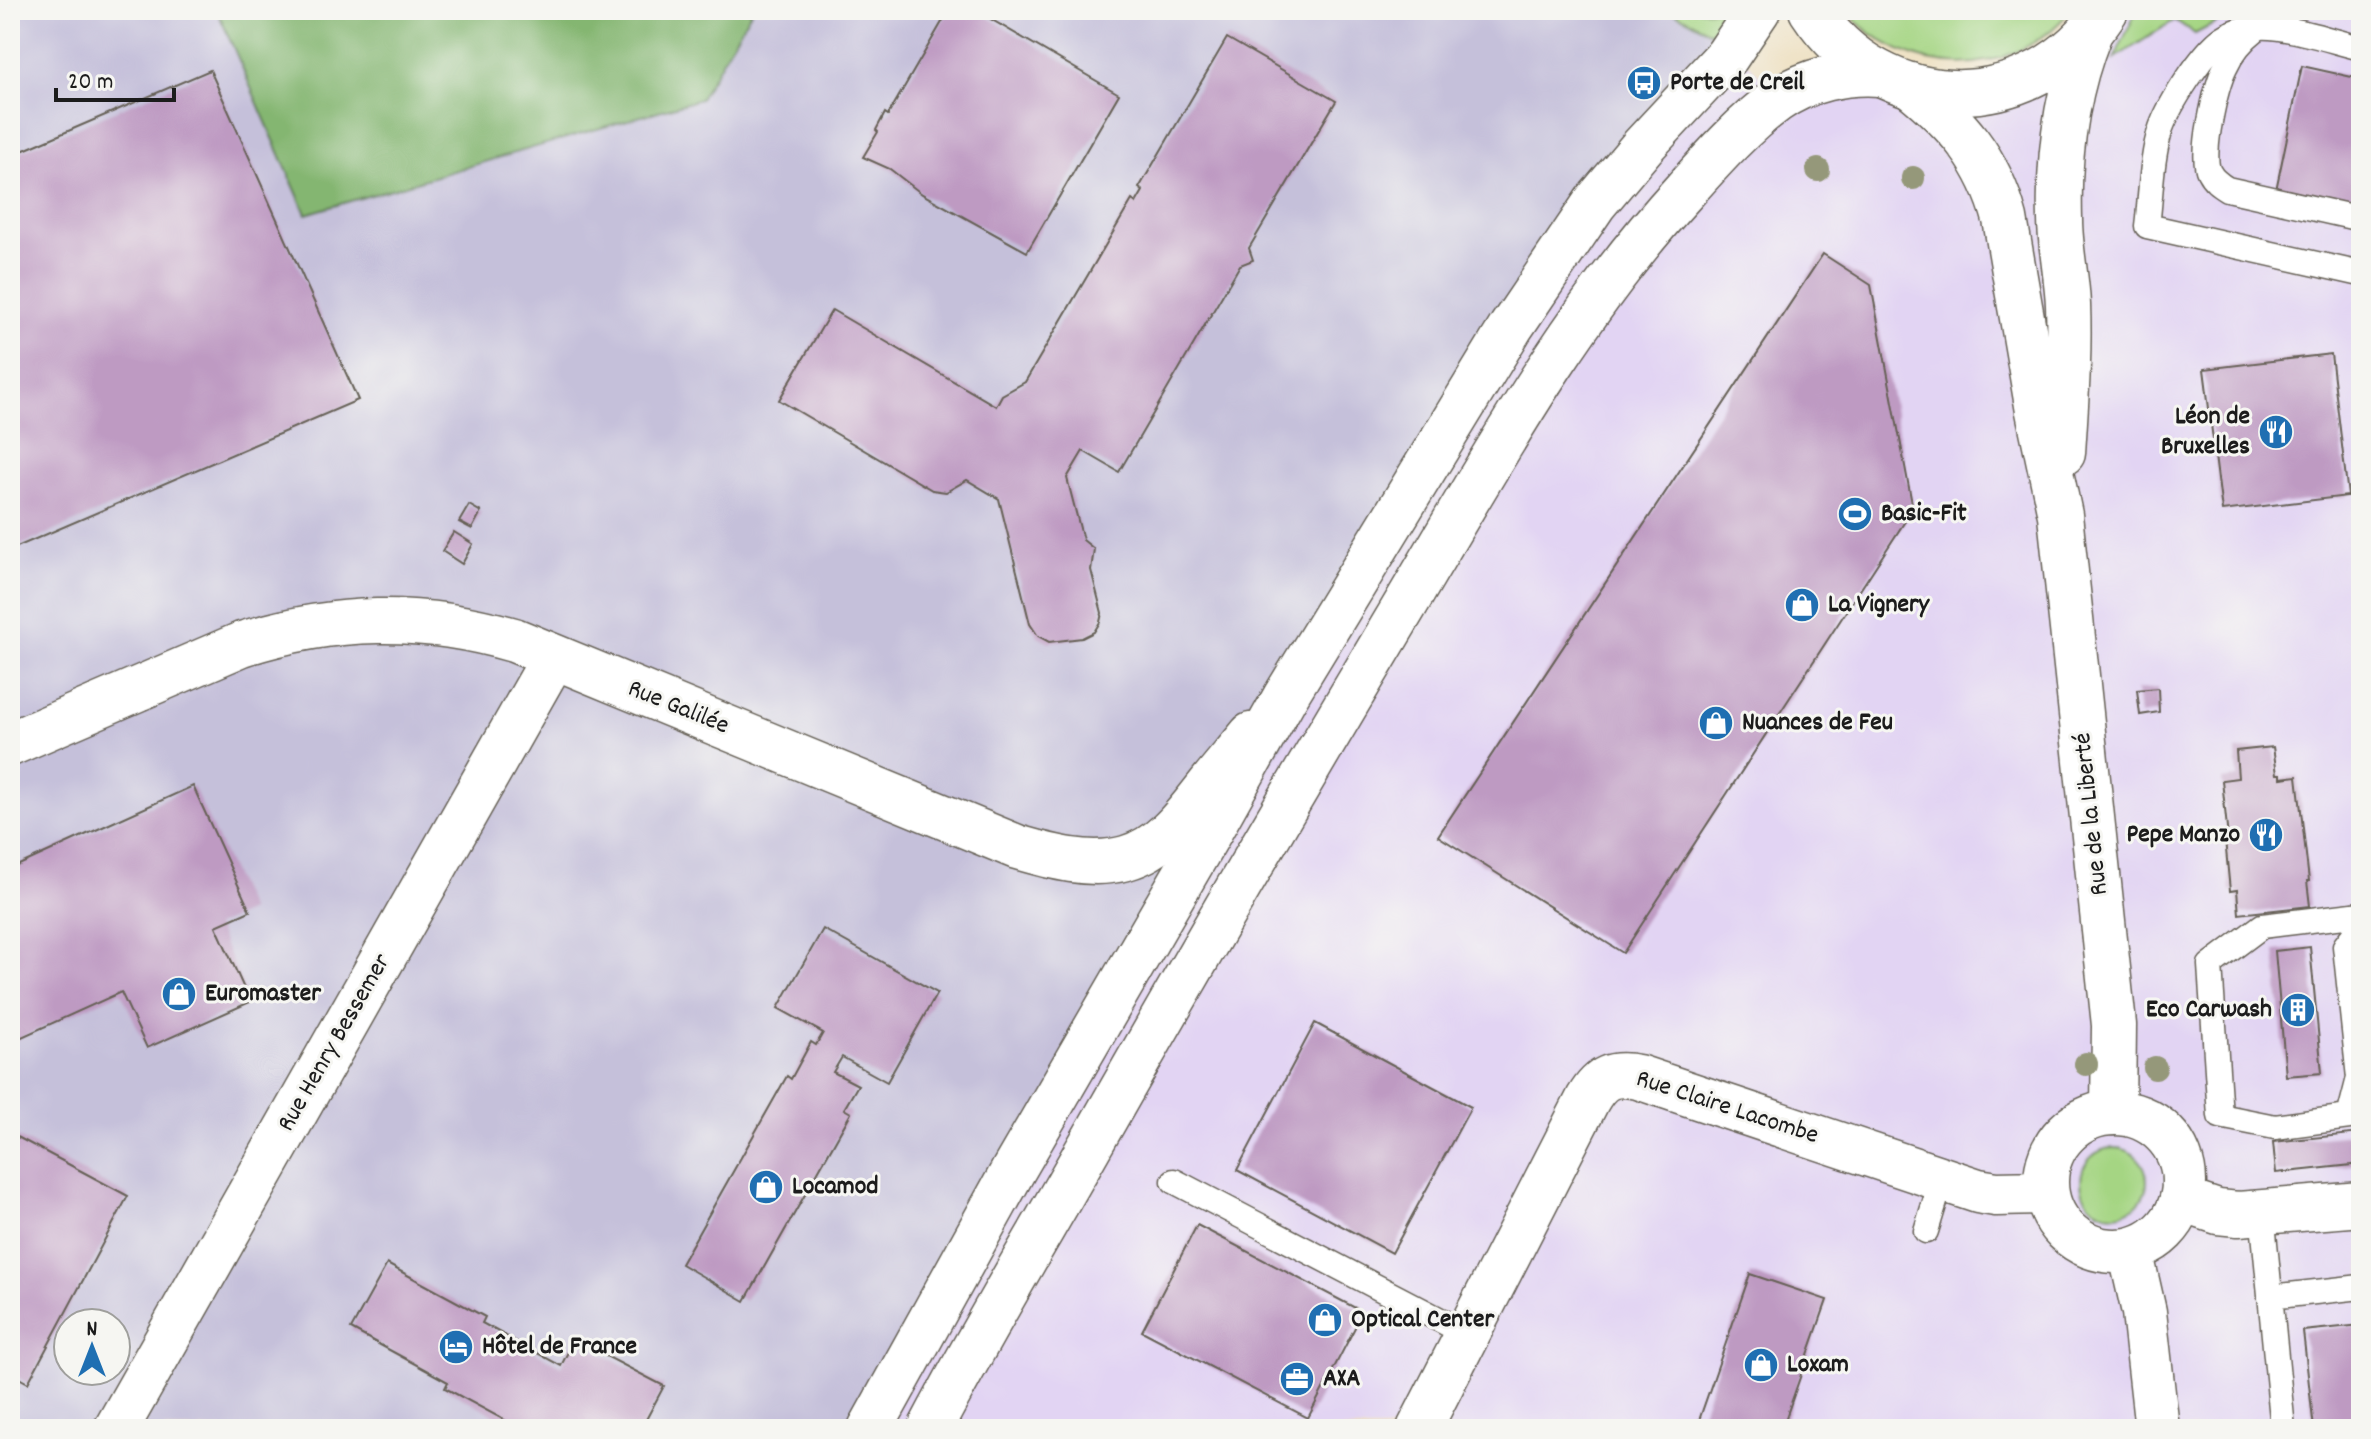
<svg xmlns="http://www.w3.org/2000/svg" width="2371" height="1439" font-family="Dekko,sans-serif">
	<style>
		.built { fill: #e2d4f3 }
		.industrial { fill: #c5c0da; fill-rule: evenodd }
		.green { fill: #a5d583; stroke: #607850; stroke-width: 2 }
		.forest { fill: #84b671; stroke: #506946; stroke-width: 2 }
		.building { fill: #be9ac2 }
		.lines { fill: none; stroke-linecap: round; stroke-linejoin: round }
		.service-casing { stroke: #666156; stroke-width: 27 }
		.minor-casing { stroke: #666156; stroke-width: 47 }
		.tertiary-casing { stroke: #666156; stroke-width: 47 }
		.secondary-casing { stroke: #666156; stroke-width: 47 }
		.service { stroke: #fff; stroke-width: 24 }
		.minor { stroke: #fff; stroke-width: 44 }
		.tertiary { stroke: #fff; stroke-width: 44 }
		.secondary { stroke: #fff; stroke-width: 44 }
		.tree { fill: #95987a }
		.labels { text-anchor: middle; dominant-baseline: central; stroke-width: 6; stroke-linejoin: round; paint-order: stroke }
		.poi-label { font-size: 26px; font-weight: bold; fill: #1c1c1c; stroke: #f6f6f2; text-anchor: start }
		.street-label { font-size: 26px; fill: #1c1c1c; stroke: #f6f6f2 }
	</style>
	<rect width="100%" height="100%" fill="#f6f6f2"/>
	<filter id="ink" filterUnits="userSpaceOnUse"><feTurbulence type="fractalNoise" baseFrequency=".0125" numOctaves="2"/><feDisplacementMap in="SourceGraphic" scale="16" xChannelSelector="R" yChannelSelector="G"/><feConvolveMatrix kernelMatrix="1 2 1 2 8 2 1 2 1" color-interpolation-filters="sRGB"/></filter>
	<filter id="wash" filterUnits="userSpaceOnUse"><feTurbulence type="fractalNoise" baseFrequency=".006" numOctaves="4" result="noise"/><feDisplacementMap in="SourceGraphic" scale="32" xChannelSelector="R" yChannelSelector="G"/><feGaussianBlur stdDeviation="1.8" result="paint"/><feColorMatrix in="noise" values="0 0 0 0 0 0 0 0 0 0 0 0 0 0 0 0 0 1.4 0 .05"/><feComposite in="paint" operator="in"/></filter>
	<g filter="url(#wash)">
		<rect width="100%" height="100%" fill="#eee0c1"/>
		<!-- built -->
		<polygon class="built" points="2106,10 2361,10 2361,1429 870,1429 1511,327 1734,46 1779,99 1799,89 1959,93"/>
		<!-- industrial -->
		<path class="industrial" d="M17,10H217L306,214L700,99L752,10H1670L1734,46L1643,146L870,1429H10V13ZM68,1323H116V1371H68Z"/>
		<!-- green -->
		<g class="green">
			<polygon points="1670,10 1731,10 1712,33"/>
			<path d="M1845,10H2071C2009,84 1907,79 1845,10Z"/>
			<polygon points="2137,10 2251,10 2235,13 2195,34 2175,20 2114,59"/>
			<circle cx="2114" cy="1181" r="33"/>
		</g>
		<!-- forest -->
		<polygon class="forest" points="217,10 752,10 700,99 306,214"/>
		<g id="blocks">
			<!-- building -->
			<g class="building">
				<polygon points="949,10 975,10 1119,94 1027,252 922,194 890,169 863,157 878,132 876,130 885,113 888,115"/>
				<polygon points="1227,38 1336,101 1249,248 1253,260 1240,265 1119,472 1083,451 1067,478 1083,540 1094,549 1091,570 1102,613 1100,622 1094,632 1082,638 1049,642 1038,636 1030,624 999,499 967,480 946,492 932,490 779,400 832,310 996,406 1002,395 1025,382 1132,200 1136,203 1143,191 1139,188"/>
				<polygon points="2302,66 2361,79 2361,208 2276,190"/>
				<polygon points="210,70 358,400 10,550 10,156"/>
				<polygon points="1823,254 1871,285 1913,509 1623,953 1438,836"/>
				<polygon points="2331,354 2348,496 2222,511 2204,369"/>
				<polygon points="469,505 481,512 472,529 459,522"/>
				<polygon points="454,532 473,544 462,564 442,551"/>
				<polygon points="2158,688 2159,712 2140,715 2137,690"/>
				<polygon points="2273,747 2277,774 2281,774 2281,778 2297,776 2309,881 2307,881 2310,906 2239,914 2237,890 2230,891 2225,839 2228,838 2222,780 2238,778 2236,751"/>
				<polygon points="193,786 250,911 216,926 250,1002 147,1048 121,992 13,1041 10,1033 10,869"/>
				<polygon points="823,929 937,993 887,1082 842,1057 833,1072 858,1085 844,1109 851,1113 745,1301 681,1264 787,1076 791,1079 811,1042 816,1045 823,1033 778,1008"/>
				<polygon points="2310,947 2322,1073 2286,1076 2275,951"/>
				<polygon points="1315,1023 1471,1107 1392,1253 1237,1170"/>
				<polygon points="10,1133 128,1196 28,1383 10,1373"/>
				<polygon points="2361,1133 2361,1164 2276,1173 2273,1142"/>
				<polygon points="1197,1225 1363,1312 1308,1418 1142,1331"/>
				<polygon points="387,1264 485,1317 482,1323 561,1366 572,1344 582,1350 585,1345 664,1386 641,1429 557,1429 553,1427 552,1429 521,1429 445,1388 448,1382 351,1329"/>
				<polygon points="1750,1274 1827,1300 1782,1429 1696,1429"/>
				<polygon points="2361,1325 2361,1429 2314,1429 2303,1331"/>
			</g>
		</g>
	</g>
	<g filter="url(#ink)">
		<use href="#blocks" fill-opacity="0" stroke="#666156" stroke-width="2"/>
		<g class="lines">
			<!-- service casing -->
			<g class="service-casing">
				<g id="service">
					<path d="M2256,29C2243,39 2232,52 2225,68C2216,86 2200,155 2209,172C2213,180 2219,184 2227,189L2361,219"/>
					<path d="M2361,48C2332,41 2287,25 2258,27C2246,28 2234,30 2223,38C2202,53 2170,103 2161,128C2151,157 2151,196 2147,226L2361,274"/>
					<polyline points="2361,914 2262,926 2210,965 2220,1116 2275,1127 2349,1117 2359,1078 2345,946 2355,933 2361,933"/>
					<polyline points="1174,1181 1467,1334"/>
					<polyline points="2262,1212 2283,1429"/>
					<polyline points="1926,1231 1942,1179"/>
					<polyline points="2270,1297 2361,1287"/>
				</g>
			</g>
			<!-- minor casing -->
			<g class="minor-casing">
				<g id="minor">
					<path d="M1910,85C1957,123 1989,159 2005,219L2038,411L2060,515L2114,1025L2113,1113"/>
					<path d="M2063,453C2066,404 2070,355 2068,305C2067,277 2060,248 2060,219C2058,155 2066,92 2090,32"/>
					<path d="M10,744L242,644C333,615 421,613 514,640L1017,847C1051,857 1091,868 1126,858C1165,847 1188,812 1212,782C1225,766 1238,751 1251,735"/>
					<circle cx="2115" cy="1182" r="69"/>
					<polyline points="2182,1200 2218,1212 2238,1214 2361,1204"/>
					<polyline points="2130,1250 2144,1312 2157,1429"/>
					<polyline points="116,1429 554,657"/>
					<path d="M1419,1429L1588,1099C1601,1077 1612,1072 1638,1077L1978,1191L1996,1194L2046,1193"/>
				</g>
			</g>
			<!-- tertiary casing -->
			<g class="tertiary-casing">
				<g id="tertiary">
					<polyline points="870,1429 1014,1169 1209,833 1285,697 1511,327 1595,203 1643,146 1727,56 1758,10"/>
					<path d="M930,1429C976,1341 1027,1256 1076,1170C1178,990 1282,811 1388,634C1480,481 1564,322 1685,190C1713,159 1742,126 1776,101C1806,80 1845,71 1881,74"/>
				</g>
			</g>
			<!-- secondary casing -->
			<g class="secondary-casing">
				<path id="secondary" d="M1811,10C1883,120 2034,119 2106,10"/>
			</g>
			<!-- service -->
			<use href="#service" class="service"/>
			<!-- minor -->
			<use href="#minor" class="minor"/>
			<!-- tertiary -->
			<use href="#tertiary" class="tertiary"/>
			<!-- secondary -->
			<use href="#secondary" class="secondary"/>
		</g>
		<!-- trees -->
		<g class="tree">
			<circle cx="1818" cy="170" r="12"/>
			<circle cx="1913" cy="178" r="12"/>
			<circle cx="2086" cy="1064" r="12"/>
			<circle cx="2155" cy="1068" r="12"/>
		</g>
	</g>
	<!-- icons -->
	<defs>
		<g id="bus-disc" transform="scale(1.8)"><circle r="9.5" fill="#1f6fb2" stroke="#f6f6f2"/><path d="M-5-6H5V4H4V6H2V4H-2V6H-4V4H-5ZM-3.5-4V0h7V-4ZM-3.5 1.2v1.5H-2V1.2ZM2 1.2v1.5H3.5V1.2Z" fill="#fff"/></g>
		<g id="restaurant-disc" transform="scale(1.8)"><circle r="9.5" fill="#1f6fb2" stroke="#f6f6f2"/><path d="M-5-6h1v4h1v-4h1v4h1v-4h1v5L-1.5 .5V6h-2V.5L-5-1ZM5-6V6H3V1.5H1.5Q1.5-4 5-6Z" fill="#fff"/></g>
		<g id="stadium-disc" transform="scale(1.8)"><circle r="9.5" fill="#1f6fb2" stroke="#f6f6f2"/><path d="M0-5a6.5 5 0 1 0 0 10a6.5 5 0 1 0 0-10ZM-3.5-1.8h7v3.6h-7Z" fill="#fff"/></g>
		<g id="shop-disc" transform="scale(1.8)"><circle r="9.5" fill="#1f6fb2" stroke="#f6f6f2"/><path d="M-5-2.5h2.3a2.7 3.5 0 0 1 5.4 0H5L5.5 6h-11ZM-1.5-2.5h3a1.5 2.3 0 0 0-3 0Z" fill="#fff"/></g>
		<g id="building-disc" transform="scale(1.8)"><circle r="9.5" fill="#1f6fb2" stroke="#f6f6f2"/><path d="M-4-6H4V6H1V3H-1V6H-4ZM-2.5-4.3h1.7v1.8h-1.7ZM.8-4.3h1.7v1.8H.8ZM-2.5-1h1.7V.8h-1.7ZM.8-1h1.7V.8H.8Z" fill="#fff"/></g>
		<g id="hotel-disc" transform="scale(1.8)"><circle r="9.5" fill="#1f6fb2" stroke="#f6f6f2"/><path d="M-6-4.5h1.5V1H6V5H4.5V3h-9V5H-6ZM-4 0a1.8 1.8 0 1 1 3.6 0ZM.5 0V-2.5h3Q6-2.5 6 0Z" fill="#fff"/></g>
		<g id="office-disc" transform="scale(1.8)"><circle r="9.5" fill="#1f6fb2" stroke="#f6f6f2"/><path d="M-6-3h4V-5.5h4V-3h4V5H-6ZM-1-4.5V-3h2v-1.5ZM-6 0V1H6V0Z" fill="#fff"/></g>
	</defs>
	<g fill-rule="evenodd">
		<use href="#bus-disc" x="1644" y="83"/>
		<use href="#restaurant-disc" x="2276" y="432"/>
		<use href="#stadium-disc" x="1855" y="514"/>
		<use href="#shop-disc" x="1802" y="605"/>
		<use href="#shop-disc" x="1716" y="723"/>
		<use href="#restaurant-disc" x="2266" y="835"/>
		<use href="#shop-disc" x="179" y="994"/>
		<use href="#building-disc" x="2298" y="1010"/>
		<use href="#shop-disc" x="766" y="1187"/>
		<use href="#shop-disc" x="1325" y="1320"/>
		<use href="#hotel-disc" x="456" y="1347"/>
		<use href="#shop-disc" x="1761" y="1365"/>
		<use href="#office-disc" x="1297" y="1379"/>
	</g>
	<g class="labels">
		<!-- poi labels -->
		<g class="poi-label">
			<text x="1670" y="83">Porte de Creil</text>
			<text x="2250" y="417" text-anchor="end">Léon de<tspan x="2250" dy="30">Bruxelles</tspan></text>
			<text x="1881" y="514">Basic-Fit</text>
			<text x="1828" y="605">La Vignery</text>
			<text x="1742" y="723">Nuances de Feu</text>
			<text x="2240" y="835" text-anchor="end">Pepe Manzo</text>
			<text x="205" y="994">Euromaster</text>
			<text x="2272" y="1010" text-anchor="end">Eco Carwash</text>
			<text x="792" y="1187">Locamod</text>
			<text x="1351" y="1320">Optical Center</text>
			<text x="482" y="1347">Hôtel de France</text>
			<text x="1787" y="1365">Loxam</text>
			<text x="1323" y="1379">AXA</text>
		</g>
		<!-- street labels -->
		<g class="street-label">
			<text transform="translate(678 708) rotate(22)">Rue Galilée</text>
			<text transform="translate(2092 814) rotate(-96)">Rue de la Liberté</text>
			<text transform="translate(335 1043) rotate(-60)">Rue Henry Bessemer</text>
			<text transform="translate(1727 1108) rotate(18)">Rue Claire Lacombe</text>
		</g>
	</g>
	<!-- margin -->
	<rect width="2371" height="1439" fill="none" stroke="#f6f6f2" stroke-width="40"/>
	<!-- north arrow -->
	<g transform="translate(92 1347)"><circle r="38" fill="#f6f6f2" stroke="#9f9f9c" stroke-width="2"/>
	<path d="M0-6L14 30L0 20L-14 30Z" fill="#1f6fb2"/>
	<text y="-12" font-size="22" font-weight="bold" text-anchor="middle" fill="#1c1c1c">N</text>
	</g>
	<!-- scale -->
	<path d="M56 88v12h118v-12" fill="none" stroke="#1c1c1c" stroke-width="4"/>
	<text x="68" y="88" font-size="24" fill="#1c1c1c" stroke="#f6f6f2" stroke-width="6" paint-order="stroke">20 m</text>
</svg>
